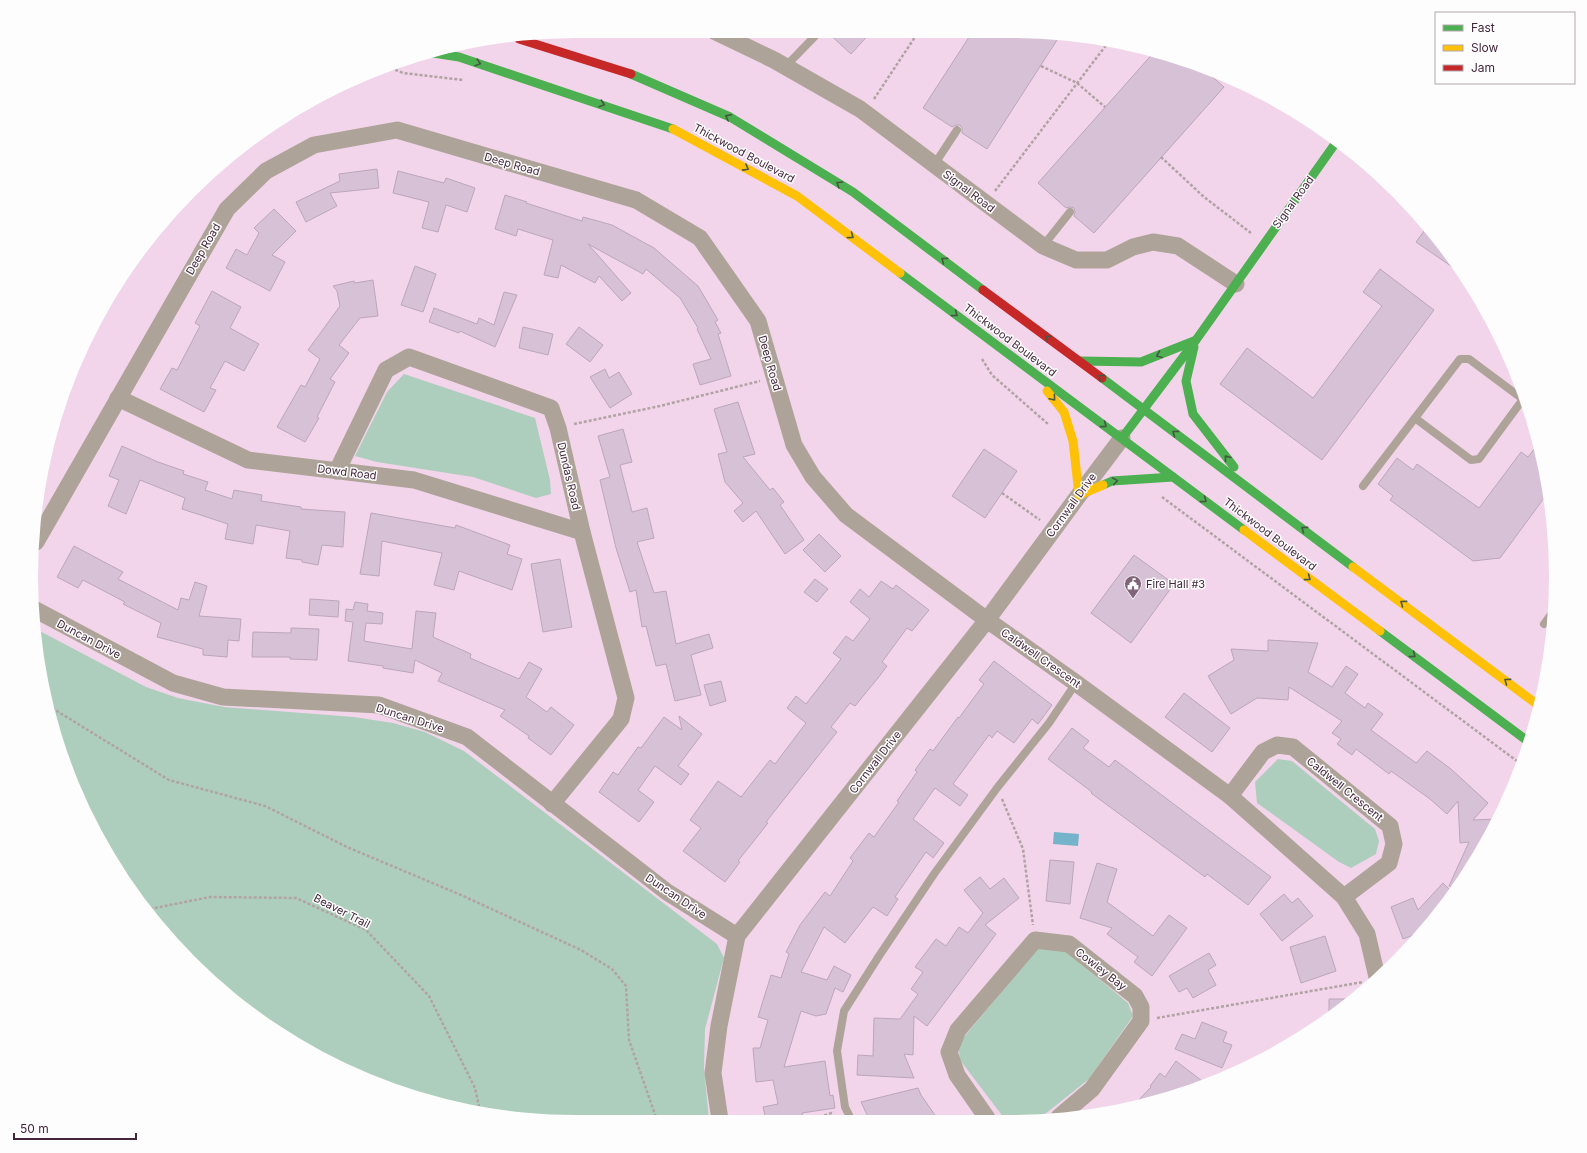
<svg xmlns="http://www.w3.org/2000/svg" width="1587" height="1153" font-family="Inter,sans-serif">
	<style>
		.green { fill: #aecebd }
		.water { fill: #75b3ca }
		.building { fill: #d7c1d7; stroke: #bca6bb }
		.lines { fill: none; stroke-linecap: round; stroke-linejoin: round }
		.path { stroke: #b1a3a3; stroke-width: 2.5; stroke-dasharray: 3 2; stroke-linecap: butt }
		.lane { stroke: #aea398; stroke-width: 8 }
		.street { stroke: #aea398; stroke-width: 17 }
		.fast { stroke: #4caf50; stroke-width: 9 }
		.slow { stroke: #ffc107; stroke-width: 9 }
		.jam { stroke: #c62828; stroke-width: 9 }
		.oneway { stroke: #465742 }
		.labels { text-anchor: middle; dominant-baseline: central; stroke-width: 3; stroke-linejoin: round; paint-order: stroke }
		.street-label { font-size: 11px; fill: #42273b; stroke: #fdfdfd }
		.poi-label { font-size: 11px; fill: #42273b; stroke: #fdfdfd; text-anchor: start }
	</style>
	<rect width="100%" height="100%" fill="#f2d5ea"/>
	<!-- green -->
	<g class="green">
		<polygon points="404,374 535,418 550,480 551,494 536,498 473,477 377,462 355,456 387,392"/>
		<polygon points="36,629 146,687 178,698 224,707 354,717 393,723 425,732 464,751 717,944 724,958 705,1029 704,1068 709,1120 541,1121 435,1103 335,1066 244,1009 144,909 72,785 36,647"/>
		<polygon points="1278,759 1292,761 1375,829 1379,841 1376,854 1351,868 1339,862 1257,803 1255,782"/>
		<polygon points="1038,948 1062,948 1128,1003 1133,1016 1089,1079 1040,1118 1004,1118 960,1060 958,1044"/>
	</g>
	<!-- water -->
	<polygon class="water" points="1054,832 1079,834 1078,846 1053,844"/>
	<!-- building -->
	<g class="building">
		<polygon points="826,31 872,31 851,54"/>
		<polygon points="973,31 1011,31 1059,37 987,149 962,133 962,128 960,125 955,125 952,127 923,108"/>
		<polygon points="1155,51 1200,66 1224,87 1094,233 1074,216 1075,212 1074,208 1070,207 1066,208 1038,183"/>
		<polygon points="377,169 379,188 330,193 337,206 306,222 296,202 340,181 339,174"/>
		<polygon points="398,171 444,183 446,178 475,188 467,212 446,205 438,232 422,228 429,202 393,193"/>
		<polygon points="505,195 527,202 526,203 582,221 583,217 612,225 654,248 698,286 718,320 715,322 721,333 718,334 731,376 700,385 693,364 711,359 697,329 698,328 680,298 646,269 643,274 588,244 631,293 622,301 599,276 595,283 561,265 558,278 544,275 553,240 518,229 516,236 495,229"/>
		<polygon points="274,209 296,231 272,255 285,262 270,291 226,268 236,249 247,255 259,233 254,228"/>
		<polygon points="1427,227 1443,244 1461,273 1416,242"/>
		<polygon points="415,266 436,274 423,312 401,305"/>
		<polygon points="1380,269 1434,310 1322,460 1220,384 1247,348 1313,398 1382,306 1363,292"/>
		<polygon points="373,280 378,316 360,318 339,345 349,353 330,379 335,382 317,417 319,418 305,442 277,427 301,385 305,387 320,359 308,350 340,306 337,291 333,286 354,281 355,283"/>
		<polygon points="212,291 241,307 230,328 259,344 244,371 225,361 210,388 216,390 204,412 160,389 172,368 177,370 200,326 195,323"/>
		<polygon points="504,292 517,295 495,347 460,331 459,333 429,322 434,308 477,324 479,318 494,325"/>
		<polygon points="523,327 553,334 548,355 519,348"/>
		<polygon points="579,327 603,345 590,362 566,344"/>
		<polygon points="605,369 609,378 619,372 632,394 610,408 590,377"/>
		<polygon points="738,402 755,454 743,457 770,490 773,488 784,502 780,505 804,540 785,554 756,511 743,522 734,511 743,503 725,482 718,454 727,452 714,409"/>
		<polygon points="623,429 632,462 620,465 632,512 647,508 654,538 637,542 654,593 666,591 676,644 709,634 713,648 691,655 701,695 675,701 666,664 656,666 646,626 642,627 636,590 630,592 616,548 600,480 610,477 598,436"/>
		<polygon points="1539,443 1547,494 1500,558 1473,561 1390,500 1393,496 1378,484 1397,458 1413,470 1417,464 1479,508 1521,452 1528,457"/>
		<polygon points="122,446 158,462 184,471 183,474 208,482 205,490 232,499 234,490 262,495 261,501 301,507 301,509 345,512 343,547 322,545 318,565 302,562 302,560 286,558 290,531 256,525 253,544 225,539 228,524 182,509 185,498 140,480 126,514 108,506 119,480 109,476"/>
		<polygon points="984,449 1017,471 985,518 952,496"/>
		<polygon points="371,513 455,528 456,525 510,545 507,554 522,559 512,590 459,571 454,590 434,585 442,553 382,541 379,576 360,574"/>
		<polygon points="819,534 841,556 825,572 803,550"/>
		<polygon points="74,546 123,572 118,579 178,610 181,598 189,600 195,582 207,586 199,616 241,619 239,641 228,640 227,657 203,655 203,649 157,637 161,623 123,604 125,602 83,580 78,588 57,577"/>
		<polygon points="1134,555 1174,584 1131,643 1091,613"/>
		<polygon points="560,559 572,627 543,632 531,564"/>
		<polygon points="815,579 828,589 817,602 804,592"/>
		<polygon points="881,581 893,589 896,585 929,610 912,631 907,628 882,662 887,666 878,678 855,706 850,703 831,727 837,732 766,822 768,823 738,861 740,862 725,882 683,851 701,828 690,820 718,781 741,797 770,760 775,764 806,723 787,708 796,696 806,704 841,659 833,653 846,636 853,641 870,619 850,602 860,589 869,597"/>
		<polygon points="310,599 339,601 338,617 309,615"/>
		<polygon points="355,602 368,604 367,611 383,613 382,624 366,623 364,641 412,649 416,611 436,613 433,637 471,654 470,658 519,679 529,662 542,669 526,697 547,712 551,707 574,725 551,755 528,738 529,736 500,716 505,710 438,681 442,673 415,660 413,673 383,668 383,666 348,661 353,622 345,621 346,609 353,610"/>
		<polygon points="291,628 319,629 317,660 290,659 290,657 252,657 253,632 291,633"/>
		<polygon points="1268,640 1318,643 1308,672 1332,687 1346,666 1358,674 1345,693 1365,708 1368,703 1383,714 1371,730 1416,763 1427,751 1451,769 1488,803 1473,820 1496,819 1483,849 1455,889 1449,886 1469,842 1460,843 1458,801 1447,814 1430,799 1391,771 1389,774 1356,749 1352,755 1337,744 1341,739 1332,733 1342,721 1289,687 1288,700 1257,698 1231,714 1208,676 1234,660 1231,649 1268,651"/>
		<polygon points="994,661 1052,705 1038,724 1032,719 1014,743 997,731 992,738 989,735 953,784 968,795 960,806 935,788 913,819 944,843 933,858 926,852 895,897 898,899 887,916 873,907 845,943 824,927 801,972 827,980 834,966 851,975 843,992 835,988 826,1014 816,1016 801,1011 784,1067 825,1061 830,1096 833,1095 835,1108 802,1113 803,1117 794,1119 766,1119 763,1107 778,1104 773,1080 756,1082 753,1048 760,1048 768,1020 758,1017 771,975 781,978 789,954 786,952 800,925 825,892 830,896 853,861 850,858 869,833 874,837 899,802 897,801 917,772 915,770 930,749 933,751 958,717 959,718 984,684 979,680"/>
		<polygon points="721,681 726,701 710,706 704,685"/>
		<polygon points="1184,693 1230,728 1212,752 1165,717"/>
		<polygon points="679,716 702,734 678,766 689,774 681,785 655,766 638,790 654,802 639,822 599,792 613,772 618,775 638,747 641,748 664,717 682,730"/>
		<polygon points="1072,728 1089,741 1083,748 1109,767 1115,760 1271,877 1248,905 1207,874 1205,877 1091,793 1092,792 1048,759"/>
		<polygon points="1050,860 1074,862 1070,904 1046,901"/>
		<polygon points="1097,863 1117,869 1107,902 1153,936 1169,915 1187,928 1152,976 1134,962 1138,957 1107,934 1112,928 1080,918"/>
		<polygon points="980,877 990,889 1004,878 1019,898 985,925 996,934 927,1026 914,1016 913,1055 904,1054 914,1078 857,1075 858,1055 873,1056 874,1018 900,1019 918,994 911,989 923,972 915,967 936,939 946,946 959,927 968,933 983,913 964,890"/>
		<polygon points="1443,883 1452,892 1424,931 1403,939 1391,907 1413,898 1418,910"/>
		<polygon points="1284,894 1292,903 1298,898 1313,916 1282,941 1260,914"/>
		<polygon points="1325,936 1336,971 1301,983 1290,947"/>
		<polygon points="1209,953 1216,965 1208,970 1216,985 1193,998 1187,988 1179,992 1169,976"/>
		<polygon points="1329,999 1354,999 1343,1009 1329,1017"/>
		<polygon points="1202,1022 1227,1032 1223,1042 1232,1045 1222,1068 1175,1049 1182,1034 1195,1039"/>
		<polygon points="1176,1061 1206,1084 1136,1103 1151,1087 1150,1086 1160,1073 1165,1077"/>
		<polygon points="918,1088 921,1095 937,1118 869,1119 861,1102"/>
	</g>
	<g class="lines">
		<!-- path -->
		<g class="path">
			<polyline points="386,66 403,73 463,80"/>
			<polyline points="1041,66 1077,83 1105,107"/>
			<polyline points="874,99 919,31"/>
			<polyline points="1161,157 1204,197 1251,233"/>
			<polyline points="995,191 1107,44"/>
			<polyline points="982,359 992,375 1048,424"/>
			<polyline points="574,424 660,406 760,381"/>
			<polyline points="1002,493 1040,520"/>
			<polyline points="1162,497 1521,764"/>
			<polyline points="52,708 169,780 265,806 347,847 461,895 581,950 612,969 626,986 629,1040 657,1120"/>
			<polyline points="1002,799 1023,849 1033,925"/>
			<polyline points="145,910 210,897 296,898 366,930 429,996 475,1088 480,1111"/>
			<polyline points="1157,1018 1363,982"/>
			<polyline points="815,1119 834,1112"/>
		</g>
		<!-- lane -->
		<g class="lane">
			<polyline points="785,67 820,31"/>
			<polyline points="934,165 957,130"/>
			<polyline points="1043,246 1070,212"/>
			<polyline points="1415,418 1471,460 1479,459 1523,399"/>
			<polyline points="1363,486 1460,359 1469,359 1524,400"/>
			<polyline points="1544,624 1552,613"/>
			<polyline points="851,1119 845,1107 837,1051 844,1011 879,956 934,874 997,788 1049,723 1076,683"/>
		</g>
		<!-- street -->
		<g class="street">
			<polyline points="714,31 774,60 860,109 1043,246 1076,260 1107,260 1133,247 1153,242 1178,246 1236,284"/>
			<polyline points="118,398 248,460 414,480 582,532"/>
			<polyline points="337,471 386,370 409,357 551,408 558,428 582,532 626,698 621,719 552,804"/>
			<polyline points="36,542 227,209 266,171 314,145 397,130 636,200 700,238 758,321 794,445 813,477 846,515 987,620 1076,683 1230,796 1344,897 1367,934 1377,977"/>
			<polyline points="36,610 173,683 223,697 379,705 467,737 667,892 737,936"/>
			<polyline points="1230,796 1263,752 1277,745 1293,747 1390,826 1394,844 1389,863 1344,897"/>
			<polyline points="987,1118 957,1075 949,1052 958,1030 1035,940 1069,944 1135,996 1141,1007 1141,1021 1092,1089 1059,1117"/>
			<polyline points="720,1120 713,1073 719,1026 737,936 987,620 1079,495 1122,438"/>
		</g>
		<!-- fast -->
		<g class="fast">
			<polyline points="427,52 459,57 673,129"/>
			<polyline points="631,74 730,117 853,192 983,290"/>
			<polyline points="900,273 1244,530"/>
			<polyline points="1194,347 1186,381 1193,414 1234,467"/>
			<polyline points="1080,361 1141,362 1194,341"/>
			<polyline points="1102,378 1353,567"/>
			<polyline points="1122,438 1196,340 1337,141"/>
			<polyline points="1103,485 1112,481 1173,477"/>
			<polyline points="1380,631 1529,742"/>
		</g>
		<!-- slow -->
		<g class="slow">
			<polyline points="673,129 797,196 900,273"/>
			<polyline points="1047,391 1064,412 1073,441 1079,495 1103,485"/>
			<polyline points="1244,530 1380,631"/>
			<polyline points="1353,567 1538,705"/>
		</g>
		<!-- jam -->
		<g class="jam">
			<polyline points="519,39 631,74"/>
			<polyline points="983,290 1102,378"/>
		</g>
	</g>
	<!-- one-way arrows -->
	<defs><path id="oneway-chevron" d="M-2-3.5L2.5 0L-2 3.5" fill="none" stroke-width="1.6" stroke-linecap="round" stroke-linejoin="round"/></defs>
	<g class="oneway">
		<use href="#oneway-chevron" transform="translate(478 63) rotate(18)"/>
		<use href="#oneway-chevron" transform="translate(602 104) rotate(18)"/>
		<use href="#oneway-chevron" transform="translate(728 117) rotate(-154)"/>
		<use href="#oneway-chevron" transform="translate(746 168) rotate(28)"/>
		<use href="#oneway-chevron" transform="translate(839 184) rotate(-149)"/>
		<use href="#oneway-chevron" transform="translate(851 236) rotate(37)"/>
		<use href="#oneway-chevron" transform="translate(944 260) rotate(-143)"/>
		<use href="#oneway-chevron" transform="translate(955 314) rotate(37)"/>
		<use href="#oneway-chevron" transform="translate(1048 338) rotate(-143)"/>
		<use href="#oneway-chevron" transform="translate(1159 355) rotate(158)"/>
		<use href="#oneway-chevron" transform="translate(1101 377) rotate(-142)"/>
		<use href="#oneway-chevron" transform="translate(1053 398) rotate(50)"/>
		<use href="#oneway-chevron" transform="translate(1104 425) rotate(37)"/>
		<use href="#oneway-chevron" transform="translate(1175 433) rotate(-144)"/>
		<use href="#oneway-chevron" transform="translate(1227 458) rotate(-128)"/>
		<use href="#oneway-chevron" transform="translate(1115 481) rotate(-9)"/>
		<use href="#oneway-chevron" transform="translate(1204 500) rotate(37)"/>
		<use href="#oneway-chevron" transform="translate(1304 529) rotate(-143)"/>
		<use href="#oneway-chevron" transform="translate(1308 578) rotate(37)"/>
		<use href="#oneway-chevron" transform="translate(1403 603) rotate(-143)"/>
		<use href="#oneway-chevron" transform="translate(1413 655) rotate(37)"/>
		<use href="#oneway-chevron" transform="translate(1507 681) rotate(-143)"/>
	</g>
	<!-- icons -->
	<defs>
		<g id="civic-pin" transform="scale(0.9)"><path d="M0 17L-7.5 6A9.5 9.5 0 1 1 7.5 6Z" fill="#806478" stroke="#fdfdfd"/><path d="M-.6-6.5H3V-4.5H.6V-3L4-1V1h2V6H-6V1h2V-1L-.6-3ZM-1.2 2.5V6h2.4V2.5Z" fill="#fff"/></g>
	</defs>
	<g fill-rule="evenodd">
		<use href="#civic-pin" x="1133" y="584"/>
	</g>
	<g class="labels">
		<!-- street labels -->
		<g class="street-label">
			<text transform="translate(744 153) rotate(28)">Thickwood Boulevard</text>
			<text transform="translate(512 164) rotate(16)">Deep Road</text>
			<text transform="translate(969 191) rotate(37)">Signal Road</text>
			<text transform="translate(1293 202) rotate(-54)">Signal Road</text>
			<text transform="translate(203 249) rotate(-60)">Deep Road</text>
			<text transform="translate(1010 340) rotate(37)">Thickwood Boulevard</text>
			<text transform="translate(770 363) rotate(74)">Deep Road</text>
			<text transform="translate(347 472) rotate(7)">Dowd Road</text>
			<text transform="translate(569 476) rotate(77)">Dundas Road</text>
			<text transform="translate(1071 505) rotate(-54)">Cornwall Drive</text>
			<text transform="translate(1270 534) rotate(37)">Thickwood Boulevard</text>
			<text transform="translate(89 639) rotate(28)">Duncan Drive</text>
			<text transform="translate(1041 658) rotate(35)">Caldwell Crescent</text>
			<text transform="translate(410 718) rotate(18)">Duncan Drive</text>
			<text transform="translate(875 762) rotate(-52)">Cornwall Drive</text>
			<text transform="translate(1345 789) rotate(39)">Caldwell Crescent</text>
			<text transform="translate(676 896) rotate(34)">Duncan Drive</text>
			<text transform="translate(342 911) rotate(27)">Beaver Trail</text>
			<text transform="translate(1101 969) rotate(38)">Cowley Bay</text>
		</g>
		<!-- poi labels -->
		<g class="poi-label">
			<text x="1146" y="584">Fire Hall #3</text>
		</g>
	</g>
	<!-- crop -->
	<path d="M0 0H1587V1153H0ZM576 38H1011A538 538 0 0 1 1549 576V577A538 538 0 0 1 1011 1115H576A538 538 0 0 1 38 577V576A538 538 0 0 1 576 38Z" fill="#fdfdfd" fill-rule="evenodd"/>
	<!-- legend -->
	<rect x="1435" y="12" width="140" height="72" fill="#fdfdfd" stroke="#b2a7af"/>
	<rect x="1443" y="25" width="20" height="6" fill="#4caf50" stroke="#b2a7af"/>
	<text x="1471" y="32" font-size="12" fill="#42273b">Fast</text>
	<rect x="1443" y="45" width="20" height="6" fill="#ffc107" stroke="#b2a7af"/>
	<text x="1471" y="52" font-size="12" fill="#42273b">Slow</text>
	<rect x="1443" y="65" width="20" height="6" fill="#c62828" stroke="#b2a7af"/>
	<text x="1471" y="72" font-size="12" fill="#42273b">Jam</text>
	<!-- scale -->
	<path d="M14 1133v6h122v-6" fill="none" stroke="#42273b" stroke-width="2"/>
	<text x="20" y="1133" font-size="12" fill="#42273b" stroke="#fdfdfd" stroke-width="3" paint-order="stroke">50 m</text>
</svg>
